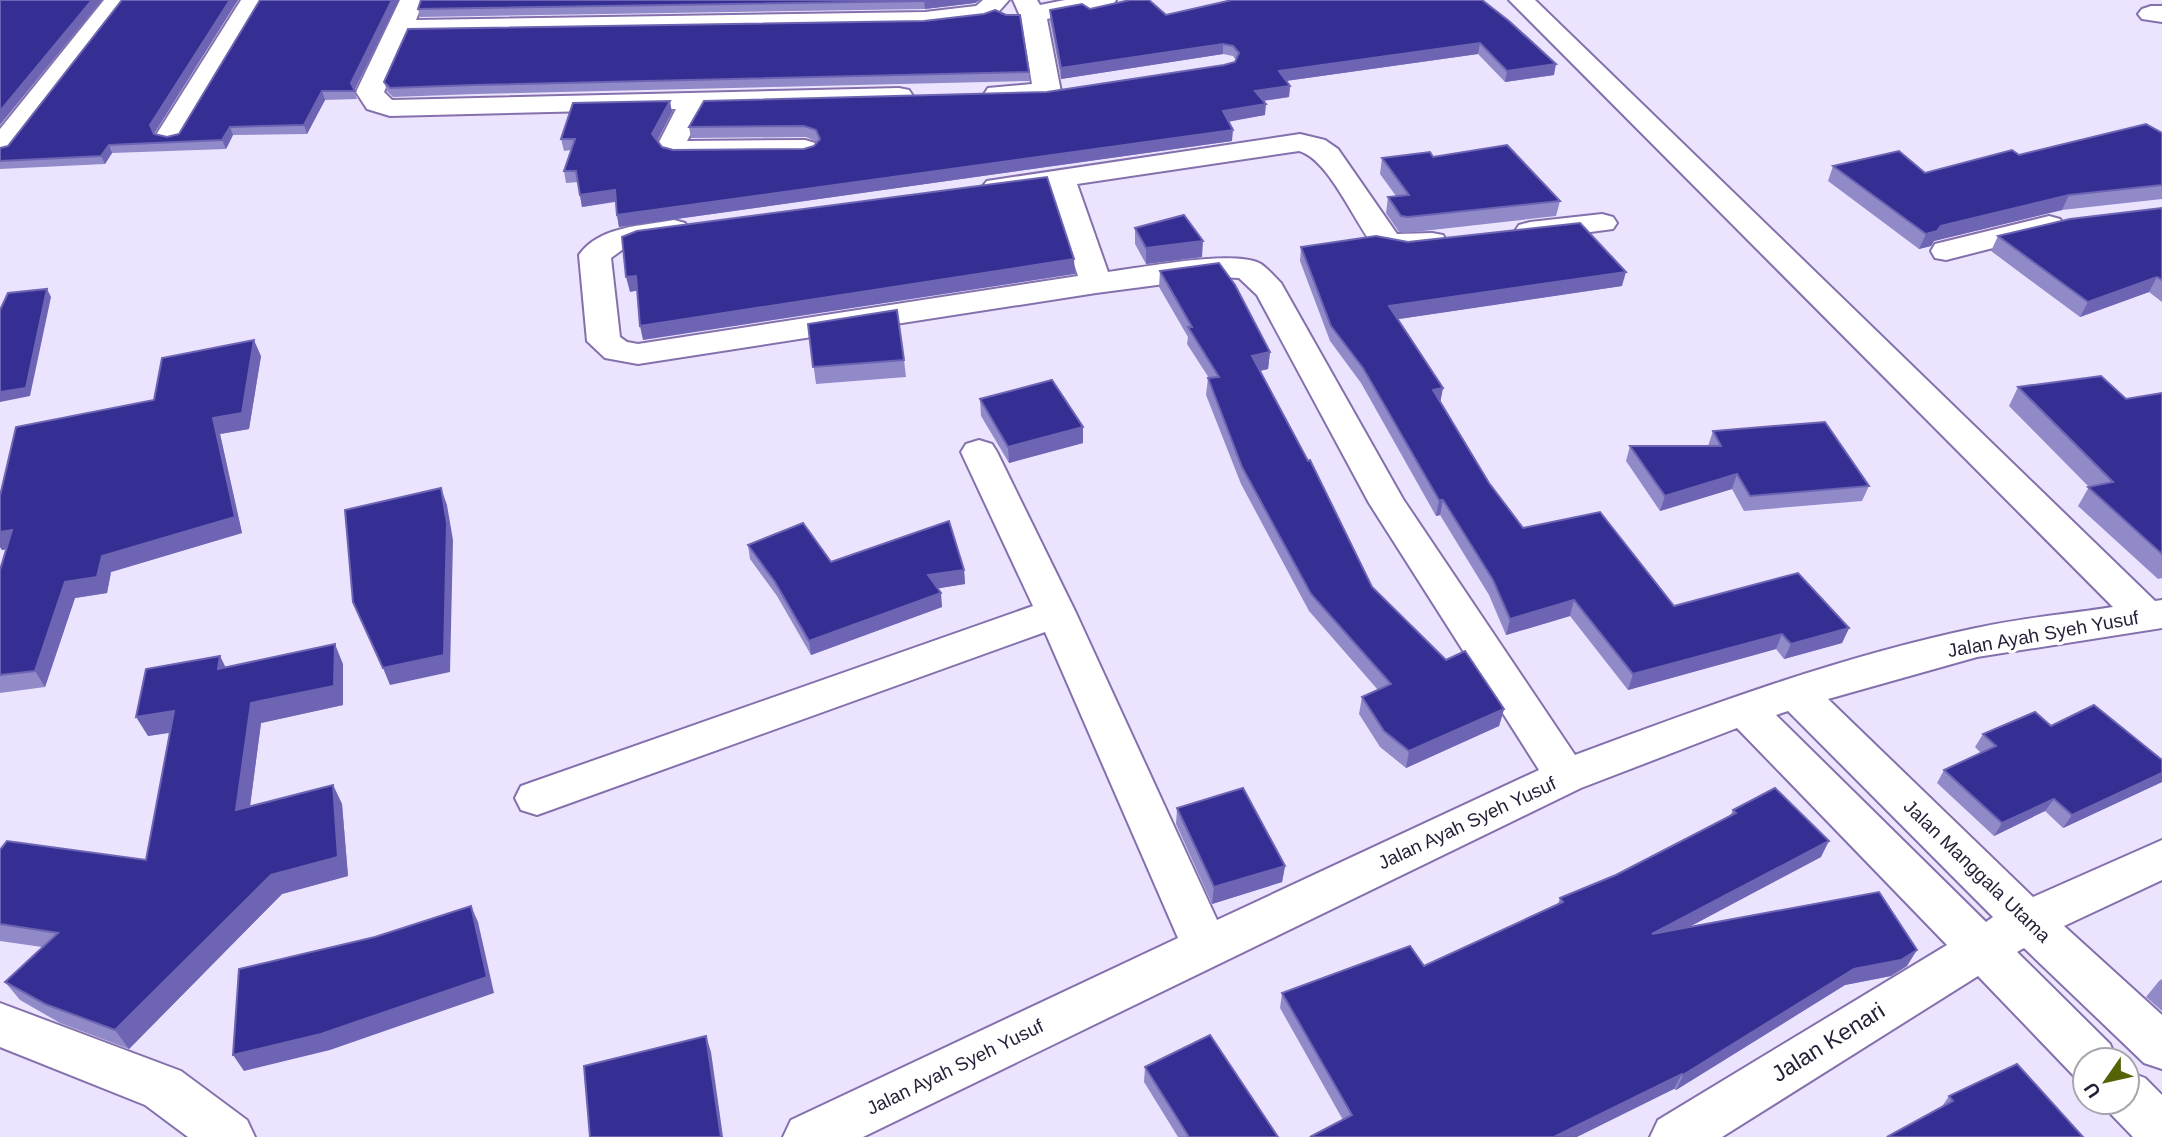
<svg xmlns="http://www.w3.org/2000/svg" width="2162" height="1137" font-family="Arial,sans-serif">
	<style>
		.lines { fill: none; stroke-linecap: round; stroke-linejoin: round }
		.minor-casing { stroke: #8470ac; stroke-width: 4 }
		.minor { fill: #fff; fill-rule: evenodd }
		.wall { fill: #918ac9 }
		.shaded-wall { fill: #6d65b3 }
		.building { fill: #362f93; stroke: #6d65b3; stroke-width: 2 }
		.labels { text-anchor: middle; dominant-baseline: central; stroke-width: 7; stroke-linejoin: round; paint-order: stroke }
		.street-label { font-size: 19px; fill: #261e36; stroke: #fff }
		.near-street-label { font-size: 23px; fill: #261e36; stroke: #fff }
	</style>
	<rect width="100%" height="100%" fill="#ece4ff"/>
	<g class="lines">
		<!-- minor casing -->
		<g class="minor-casing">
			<g id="minor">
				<polygon points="104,0 129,0 10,153 0,156 0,129"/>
				<polygon points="241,0 265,0 180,141 170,143 160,141 156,135"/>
				<polygon points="400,0 424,0 416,20 925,12 976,6 983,0 1009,0 993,18 925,28 409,36 384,92 392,100 899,88 909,90 913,96 909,102 899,104 704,109 687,141 805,140 815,143 819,149 815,155 805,158 675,159 665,156 657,146 676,109 390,116 367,109 356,92"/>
				<polygon points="1013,0 1037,0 1040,5 1065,0 1116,0 1113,5 1047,19 1061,92 1057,98 998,102 988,100 984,94 988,88 1032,84 1021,18"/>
				<path d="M1509,0H1535L2155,601L2162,600V628L1977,657L1828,699L2033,897L2162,840V880L2064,926L2162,1015V1069L2144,1063L2024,948L2017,952L2110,1044L2117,1060H2085V1080L2074,1076L1978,976L1722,1137H1650L1658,1120L1947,945L1737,728L1581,788L863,1137H783L791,1120L1178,938L1045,632L537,815L521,810L515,798L521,786L1033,606L961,452L966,444L979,440L992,444L997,452L1076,613L1217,920L1539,770L1369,503L1257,295L1239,278L1218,277L1096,293L638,364L605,358L587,341L579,255C599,226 642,226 674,220L685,223L689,229L685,235L626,247L611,258L620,337L627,342L638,344L1078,276L1049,188L997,196L987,193L982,187L987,181L1300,134L1325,140L1338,149L1397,234L1432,233L1443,235L1447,242L1443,249L1405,254L1376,249C1355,224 1329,159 1299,151L1077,184L1108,272C1141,268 1234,249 1261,264C1268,269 1275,277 1281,283L1403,499L1575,755C1707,706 1838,657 1976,628C2021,618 2068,614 2113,607ZM1788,711L1993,917L1986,922L1776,715Z"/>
				<polygon points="2151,6 2162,6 2162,22 2142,19 2138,14 2142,9"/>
				<polygon points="1602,214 1613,217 1617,223 1613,229 1530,240 1519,237 1515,231 1519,225 1530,222"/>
				<polygon points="2049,216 2060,219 2064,225 2060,231 1946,260 1935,258 1931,251 1935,244"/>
				<polygon points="0,1003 181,1071 247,1120 255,1137 188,1137 145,1105 0,1047"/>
				<polygon points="2127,1071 2145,1078 2162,1095 2162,1137 2133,1137 2109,1112 2105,1102 2127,1102"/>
			</g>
		</g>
		<!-- minor -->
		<use href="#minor" class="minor"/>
	</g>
	<!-- wall -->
	<g class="wall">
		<polygon points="122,0 238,0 154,133 167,137 179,134 260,0 399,0 354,90 357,99 325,100 307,134 233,135 226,149 112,153 105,164 0,169 0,148 8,146"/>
		<polygon points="980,0 975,3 925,9 420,17 418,9"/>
		<polygon points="1482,0 1554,75 1505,82 1478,54 1286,81 1290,86 1289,97 1263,101 1265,115 1228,121 1232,141 619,227 617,215 616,202 582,207 578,182 566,183 564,171 571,150 564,151 561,139 672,112 657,140 662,147 673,150 804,149 814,146 817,142 806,137 691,138 689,127 1047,92 1224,65 1235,62 1236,60 1233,56 1223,54 1061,79 1050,21 1050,10 1090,9 1166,15"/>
		<polygon points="1029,72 1029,81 476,94 393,97 387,91 384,82"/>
		<polygon points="2162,133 2162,199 2062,210 1934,241 1931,246 1919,249 1828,181 1833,166 1925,173 2019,155"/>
		<polygon points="1433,157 1560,201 1556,216 1405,233 1399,232 1386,213 1388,197 1396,196 1380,174 1382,158"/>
		<polygon points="2162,208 2162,302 2149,292 2080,317 1991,251 1998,236"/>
		<polygon points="1135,228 1202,257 1146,264 1135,244"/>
		<polygon points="1301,247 1622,286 1397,319 1443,388 1440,402 1489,483 1523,528 1674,606 1849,628 1842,643 1784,659 1776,649 1628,690 1570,616 1506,635 1489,595 1440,515 1436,516 1361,383 1330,341 1300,261"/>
		<polygon points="1160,271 1270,352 1268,369 1260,371 1372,587 1446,660 1504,709 1499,726 1406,768 1380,747 1359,714 1362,697 1378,690 1309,611 1241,484 1206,395 1208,378 1209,378 1187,344 1188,337 1159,287"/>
		<polygon points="808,324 904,360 906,377 816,384"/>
		<polygon points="261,356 249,429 220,434 242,533 111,572 107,593 75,598 45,687 0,693 0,570 6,549 2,550 0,547 0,496 154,400"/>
		<polygon points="2018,387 2126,399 2162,393 2162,578 2158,579 2078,506 2089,487 2009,406"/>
		<polygon points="980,399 1083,427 1083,443 1009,463 981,416"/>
		<polygon points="1713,431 1869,486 1862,501 1744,511 1732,489 1660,511 1626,461 1630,446 1708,446"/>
		<polygon points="748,545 831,562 964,570 965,584 938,588 942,607 811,655 777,596 750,559"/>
		<polygon points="343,664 343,705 261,723 250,806 333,785 342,804 348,876 282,894 129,1049 60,1023 20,1000 5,982 42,947 0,941 0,850 146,860 170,733 148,736 226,667"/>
		<polygon points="2051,726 2162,760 2162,782 2063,828 2045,811 1994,836 1937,783 1944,770 1981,753 1975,747 1983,734"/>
		<polygon points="1177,808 1285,866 1282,882 1212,904 1176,824"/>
		<polygon points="1733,810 1821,857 1688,927 1907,966 1891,976 1845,985 1676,1090 1674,1089 1343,1120 1280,1008 1282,993 1424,966 1558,904 1560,898 1616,875 1730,816"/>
		<polygon points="2162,979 2162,1011 2146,997 2159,981"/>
		<polygon points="1145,1067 1278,1137 1178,1137 1144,1082"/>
		<polygon points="1949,1096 2083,1137 1941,1108"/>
	</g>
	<!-- shaded-wall -->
	<g class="shaded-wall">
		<polygon points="92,0 102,0 0,125 0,111"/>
		<polygon points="230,0 238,0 154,134 150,125"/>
		<polygon points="392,0 399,0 354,91 351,83"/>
		<polygon points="936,0 980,0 975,3 925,9 924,1"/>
		<polygon points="1480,43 1478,54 1278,82 1279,71"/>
		<polygon points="1223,44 1223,54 1061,79 1061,68"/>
		<polygon points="1556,64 1554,75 1505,82 1507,71"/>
		<polygon points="1290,86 1289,97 1254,102 1255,91"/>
		<polygon points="322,91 325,100 307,134 304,125"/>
		<polygon points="670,101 672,112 655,145 652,134"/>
		<polygon points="1266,104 1265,115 1222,123 1223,111"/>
		<polygon points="230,127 233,135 226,149 222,140"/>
		<polygon points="1233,130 1232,141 619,227 617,215"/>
		<polygon points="109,145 112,153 105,164 101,156"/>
		<polygon points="615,190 617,201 582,207 580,195"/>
		<polygon points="2069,195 2062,210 1934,241 1931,246 1919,249 1926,234 1941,226"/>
		<polygon points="1203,241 1202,257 1146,264 1146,248"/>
		<polygon points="1074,259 1075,274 643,340 640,326"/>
		<polygon points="1626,272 1622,286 1386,321 1389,306"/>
		<polygon points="636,276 640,290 630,292 626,277"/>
		<polygon points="2157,277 2149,292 2080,317 2088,302"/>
		<polygon points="47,289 51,297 30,396 0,402 0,392"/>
		<polygon points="254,340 261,356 249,429 220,434 242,533 111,572 107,593 75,598 45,687 35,671 65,582 102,556 213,418"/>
		<polygon points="1270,352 1268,369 1251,373 1252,356"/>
		<polygon points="1443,388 1440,403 1433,390"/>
		<polygon points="1083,427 1083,443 1009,463 1008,447"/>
		<polygon points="1737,474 1732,489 1660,511 1665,496"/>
		<polygon points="441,488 447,505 453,540 450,672 390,685 383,668"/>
		<polygon points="1439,500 1443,500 1440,515 1436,516"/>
		<polygon points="12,530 21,547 2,550 0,547 0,532"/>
		<polygon points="964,570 965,584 929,590 928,575"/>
		<polygon points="941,593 942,607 811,655 809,641"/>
		<polygon points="1574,600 1570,616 1506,635 1510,619"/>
		<polygon points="1849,628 1842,643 1784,659 1791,644"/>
		<polygon points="1782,634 1776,649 1628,690 1633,674"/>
		<polygon points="335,644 343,664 343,705 261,723 247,829 236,810 251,703"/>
		<polygon points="220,656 230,676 218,669"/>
		<polygon points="1504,709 1499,726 1406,768 1409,751"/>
		<polygon points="174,711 185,730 148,736 136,717"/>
		<polygon points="2162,773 2162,782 2063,828 2072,815"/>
		<polygon points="333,785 342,804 348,876 282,894 129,1049 115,1030"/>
		<polygon points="2054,799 2045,811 1994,836 2002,823"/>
		<polygon points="1829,841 1821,857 1646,950 1652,934"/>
		<polygon points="1285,866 1282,882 1212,904 1214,887"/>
		<polygon points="471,906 478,922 494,993 330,1050 244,1071 233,1055"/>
		<polygon points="1917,950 1907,966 1891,976 1845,985 1676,1090 1683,1075 1854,969"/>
		<polygon points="706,1036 711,1052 723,1137 721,1137"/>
		<polygon points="1682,1074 1674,1089 1577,1137 1554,1137"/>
	</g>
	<!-- building -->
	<g class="building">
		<polygon points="0,0 92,0 0,111"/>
		<polygon points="122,0 230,0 150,125 154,134 167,137 179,134 260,0 392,0 351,83 355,91 322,91 304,125 230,127 222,140 109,145 101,156 0,161 0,148 8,146"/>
		<polygon points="421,0 936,0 924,1 418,9"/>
		<polygon points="1130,0 1149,0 1166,15 1232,0 1482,0 1509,21 1556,64 1507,71 1480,43 1279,71 1290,86 1255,91 1266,104 1223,111 1233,130 617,215 615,190 580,195 576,171 564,171 575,139 561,139 573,103 670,101 652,134 662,147 673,150 804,149 814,146 820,139 816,130 804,126 689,127 704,101 1047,92 1224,65 1235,62 1239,53 1233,46 1223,44 1061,68 1050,10 1082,4 1090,9"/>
		<polygon points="995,10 1006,15 1020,15 1029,72 474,85 390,88 384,82 408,29 924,21 984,14"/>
		<polygon points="2146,124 2162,133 2162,185 2069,195 1941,226 1937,231 1926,234 1833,166 1899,151 1925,173 2012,150 2019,155"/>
		<polygon points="1507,145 1560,201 1408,217 1401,216 1388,197 1409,195 1382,158 1430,152 1433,157"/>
		<polygon points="1047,177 1074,259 640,326 636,276 626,277 622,237 637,231"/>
		<polygon points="2162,208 2162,280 2157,277 2088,302 1998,236 2070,219"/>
		<polygon points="1184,215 1203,241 1146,248 1135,228"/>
		<polygon points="1580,223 1626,272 1389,306 1443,388 1433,390 1489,483 1523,528 1600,512 1674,606 1798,573 1849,628 1791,644 1782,634 1633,674 1574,600 1510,619 1493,580 1443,500 1439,500 1363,368 1331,326 1301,247 1376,236 1408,242"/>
		<polygon points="1219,263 1235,285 1270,352 1252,356 1308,461 1310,460 1372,587 1446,660 1465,651 1504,709 1409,751 1384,731 1362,697 1391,684 1311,594 1242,467 1208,378 1219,377 1188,327 1192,327 1160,271"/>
		<polygon points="47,289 26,388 0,392 0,310 8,293"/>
		<polygon points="897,310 904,360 813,367 808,324"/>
		<polygon points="254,340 242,413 213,418 235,517 102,556 97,577 65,582 35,671 0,675 0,570 12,530 0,532 0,496 16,427 154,400 162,358"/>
		<polygon points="2101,376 2126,399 2162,393 2162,554 2088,487 2113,482 2018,387"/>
		<polygon points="1052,380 1083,427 1008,447 980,399"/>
		<polygon points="1825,422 1869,486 1750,496 1737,474 1665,496 1630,446 1721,446 1713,431"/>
		<polygon points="441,488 447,523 444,655 383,668 353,602 345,510"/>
		<polygon points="949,521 964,570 928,575 941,593 809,641 775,582 748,545 803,523 831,562"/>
		<polygon points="335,644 334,686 251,703 236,810 333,785 338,857 271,875 115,1030 45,1004 5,982 58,933 0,924 0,850 7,841 146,860 174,711 136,717 146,669 220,656 218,669"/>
		<polygon points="2094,705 2162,760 2162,773 2072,815 2054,799 2002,823 1944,770 1996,746 1983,734 2035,712 2051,726"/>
		<polygon points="1243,788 1285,866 1214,887 1177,808"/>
		<polygon points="1775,788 1829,841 1652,934 1879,892 1917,950 1901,960 1854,969 1683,1075 1682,1074 1554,1137 1310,1137 1352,1115 1282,993 1410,946 1424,966 1563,902 1560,898 1616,875 1736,813 1733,810"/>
		<polygon points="471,906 487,977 321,1034 233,1055 239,969 375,937"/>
		<polygon points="1210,1035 1278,1137 1189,1137 1145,1067"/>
		<polygon points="706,1036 721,1137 590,1137 584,1066"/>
		<polygon points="2017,1064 2083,1137 1887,1137 1953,1101 1949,1096"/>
	</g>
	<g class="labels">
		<!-- street labels -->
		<g class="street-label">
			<text transform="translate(2043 634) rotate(-10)">Jalan Ayah Syeh Yusuf</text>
			<text transform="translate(1467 823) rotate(-25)">Jalan Ayah Syeh Yusuf</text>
			<text transform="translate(1977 871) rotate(44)">Jalan Manggala Utama</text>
			<text transform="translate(955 1067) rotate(-26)">Jalan Ayah Syeh Yusuf</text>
		</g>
		<!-- near-street labels -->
		<g class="near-street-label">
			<text transform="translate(1828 1042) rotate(-32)">Jalan Kenari</text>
		</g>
	</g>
	<!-- north arrow -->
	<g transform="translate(2106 1081) rotate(236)"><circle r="33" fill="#ffffff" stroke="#a8a5af" stroke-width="2"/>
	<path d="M0-5L12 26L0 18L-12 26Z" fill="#556205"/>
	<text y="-10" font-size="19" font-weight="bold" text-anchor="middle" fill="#261e36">U</text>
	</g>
</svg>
